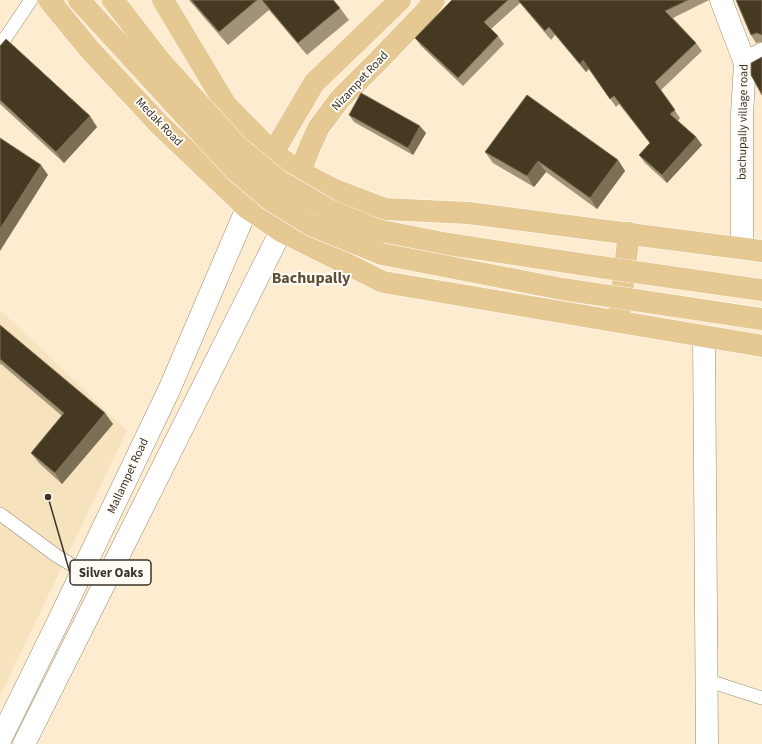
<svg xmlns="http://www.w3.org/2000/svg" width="762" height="744" font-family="'Source Sans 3',sans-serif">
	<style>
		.built { fill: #f7e2be }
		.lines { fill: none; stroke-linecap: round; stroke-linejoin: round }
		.service-casing { stroke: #9a8b70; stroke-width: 14 }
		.minor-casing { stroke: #9a8b70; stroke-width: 23 }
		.secondary-casing { stroke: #9a8b70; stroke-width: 23 }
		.primary-casing { stroke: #fff; stroke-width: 23 }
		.service { stroke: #fff; stroke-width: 13 }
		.minor { stroke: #fff; stroke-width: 22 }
		.secondary { stroke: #fff; stroke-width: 22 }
		.primary { stroke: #e5c892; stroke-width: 22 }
		.primary-bridge-casing { stroke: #fff; stroke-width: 23; stroke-linecap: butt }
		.primary-bridge { stroke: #e5c892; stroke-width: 22 }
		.wall { fill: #a29278 }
		.shaded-wall { fill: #7d6f55 }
		.building { fill: #463921; stroke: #7d6f55 }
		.labels { text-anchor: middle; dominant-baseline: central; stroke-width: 4; stroke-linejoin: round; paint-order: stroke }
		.street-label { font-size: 12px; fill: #3a3328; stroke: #fefbf5 }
		.district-label { font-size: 16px; font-weight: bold; fill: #5d4e36; stroke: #fefbf5 }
		.leader { fill: none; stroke: #3a3328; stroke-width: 1.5 }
		.callout-dot { fill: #3a3328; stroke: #fefbf5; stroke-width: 1.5 }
		.callout { fill: #fefbf5; stroke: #3a3328; stroke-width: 1.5 }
		.callout-label { font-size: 13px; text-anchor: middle; font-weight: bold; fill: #3a3328 }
	</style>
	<rect width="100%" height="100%" fill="#fdeccf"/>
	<!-- built -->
	<polygon class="built" points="0,310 127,431 0,696"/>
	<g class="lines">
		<!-- service casing -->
		<g class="service-casing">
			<g id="service">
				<polyline points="0,46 31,0"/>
				<polyline points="0,514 57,556 82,571"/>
				<polyline points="706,680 762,698"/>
			</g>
		</g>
		<!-- minor casing -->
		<g class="minor-casing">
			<g id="minor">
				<polyline points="721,0 745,63 742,114 742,247"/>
				<polyline points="745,63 762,54"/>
				<polyline points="704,337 707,744"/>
			</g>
		</g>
		<!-- secondary casing -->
		<g class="secondary-casing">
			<g id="secondary">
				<polyline points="0,740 57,624 169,390 247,208"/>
				<polyline points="24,744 281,231"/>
			</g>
		</g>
		<!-- primary casing -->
		<g class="primary-casing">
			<g id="primary">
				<polyline points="49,0 90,50 159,124 247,208 281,231 383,282 762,346"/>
				<polyline points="163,0 226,105 273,153 300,172 335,190 385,209 468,213 762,251"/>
				<polyline points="273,153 314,83 400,0"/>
				<polyline points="300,172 311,144 319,127 340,99 379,60 426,11 434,0"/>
				<polyline points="619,317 629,233"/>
			</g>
		</g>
		<!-- service -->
		<use href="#service" class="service"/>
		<!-- minor -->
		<use href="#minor" class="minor"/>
		<!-- secondary -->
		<use href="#secondary" class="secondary"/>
		<!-- primary -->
		<use href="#primary" class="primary"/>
		<!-- primary-bridge casing -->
		<g class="primary-bridge-casing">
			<g id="primary-bridge">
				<polyline points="79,0 235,170 269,199 311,225 382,254 562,289 762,319"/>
				<polyline points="113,0 161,62 237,146 278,180 329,210 377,230 448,244 607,268 762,290"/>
			</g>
		</g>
		<!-- primary-bridge -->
		<use href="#primary-bridge" class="primary-bridge"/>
	</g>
	<!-- wall -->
	<g class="wall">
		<polygon points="189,0 333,0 340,8 349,20 307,55 269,10 228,45"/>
		<polygon points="452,0 709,0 673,18 696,43 702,51 661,90 680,118 678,121 696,137 702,145 667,183 645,163 639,155 650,143 619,104 616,107 589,69 586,72 555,35 551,40 520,3 491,29 498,36 504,44 463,86 421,46 415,38"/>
		<polygon points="762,0 762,42 756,43 751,35"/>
		<polygon points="0,46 97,127 64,163 0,104"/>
		<polygon points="349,115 426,133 413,155 354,122"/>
		<polygon points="485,152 618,160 625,171 597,209 546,172 534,187 493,163"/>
		<polygon points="0,325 113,424 62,484 39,463 31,453 62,416 1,364 0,365"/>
	</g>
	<!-- shaded-wall -->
	<g class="shaded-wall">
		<polygon points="583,60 589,68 586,72 580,64"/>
		<polygon points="90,116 97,127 64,163 56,152"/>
		<polygon points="420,126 426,133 413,155 408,148"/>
		<polygon points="696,137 702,145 667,183 662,175"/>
		<polygon points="618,160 625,171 597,209 590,198"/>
		<polygon points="538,161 546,172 534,187 527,176"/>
		<polygon points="41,165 48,175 0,251 0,229"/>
		<polygon points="105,413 113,424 62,484 55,473"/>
	</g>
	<!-- building -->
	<g class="building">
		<polygon points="191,0 257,0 219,32"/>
		<polygon points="262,0 333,0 340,8 298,43"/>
		<polygon points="452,0 508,0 484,22 498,36 458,78 415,38"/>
		<polygon points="518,0 688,0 665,11 696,43 655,82 675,110 670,114 696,137 662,175 639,155 650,143 614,96 610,99 583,60 580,64 549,27 545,31"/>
		<polygon points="736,0 762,0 762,35 757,33 751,35"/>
		<polygon points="6,39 90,116 56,152 0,100 0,46"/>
		<polygon points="762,57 762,95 751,75 751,63"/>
		<polygon points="361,93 420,126 408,148 349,115"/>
		<polygon points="527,95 618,160 590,198 538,161 527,176 485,152"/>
		<polygon points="0,138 41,165 0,229"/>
		<polygon points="0,325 105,413 55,473 31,453 64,413 0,359"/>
	</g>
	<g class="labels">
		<!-- street labels -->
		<g class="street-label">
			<text transform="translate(360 81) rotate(-47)">Nizampet Road</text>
			<text transform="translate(159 122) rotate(46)">Medak Road</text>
			<text transform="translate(743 122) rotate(-89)">bachupally village road</text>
			<text transform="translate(128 476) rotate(-65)">Mallampet Road</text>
		</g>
		<!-- district labels -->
		<g class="district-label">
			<text x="311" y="278">Bachupally</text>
		</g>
	</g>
	<!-- callouts -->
	<path class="leader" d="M48 497L70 573"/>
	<circle class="callout-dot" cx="48" cy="497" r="4"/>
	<rect class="callout" x="70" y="560" width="81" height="25" rx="4"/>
	<g class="callout-label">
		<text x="111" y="577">Silver Oaks</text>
	</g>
</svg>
